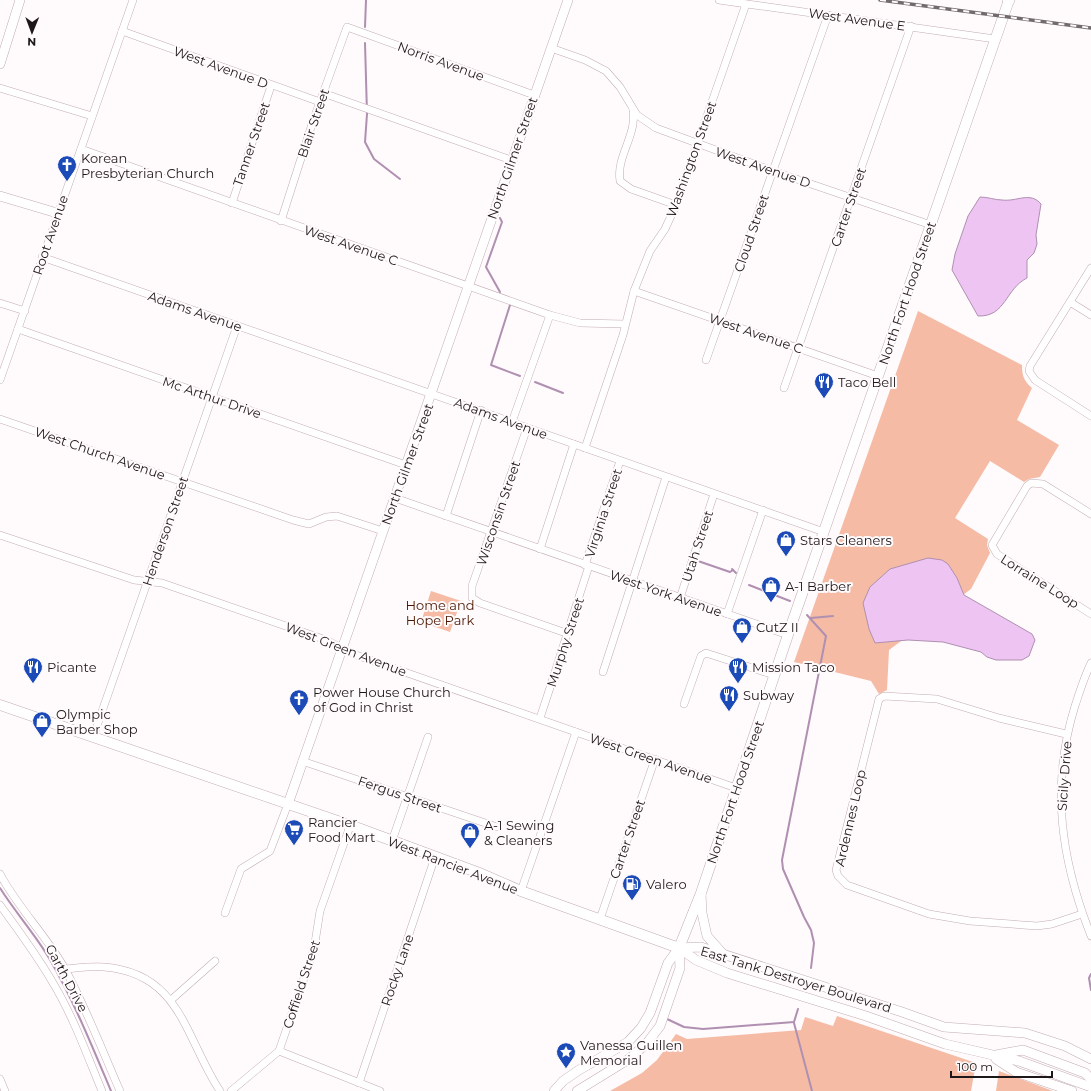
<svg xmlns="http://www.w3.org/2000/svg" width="1091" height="1091" font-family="Montserrat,sans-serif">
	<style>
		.green { fill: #f5bba5 }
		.water { fill: #edc4f2; stroke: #af90b1 }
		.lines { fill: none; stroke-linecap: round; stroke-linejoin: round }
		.stream { stroke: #af90b1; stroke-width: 2 }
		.minor-casing { stroke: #c2adb2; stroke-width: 8 }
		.tertiary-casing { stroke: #c2adb2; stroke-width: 10 }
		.secondary-casing { stroke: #c2adb2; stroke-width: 11 }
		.primary-casing { stroke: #c2adb2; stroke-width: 12 }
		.minor { stroke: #fff; stroke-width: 7 }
		.tertiary { stroke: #fff; stroke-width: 9 }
		.secondary { stroke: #fff; stroke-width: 10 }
		.primary { stroke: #fff; stroke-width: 11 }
		.rail-casing { stroke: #726b6d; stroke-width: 3.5 }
		.rail { stroke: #fffafb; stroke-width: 2; stroke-dasharray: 6; stroke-linecap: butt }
		.labels { text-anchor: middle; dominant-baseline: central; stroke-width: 4; stroke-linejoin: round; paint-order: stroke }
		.street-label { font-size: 13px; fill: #1e1719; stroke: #fffafb }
		.poi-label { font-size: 13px; fill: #1e1719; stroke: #fffafb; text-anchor: start }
		.park-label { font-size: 13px; fill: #491600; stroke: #fffafb }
	</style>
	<rect width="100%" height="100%" fill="#fffafb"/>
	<!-- green -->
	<g class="green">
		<path d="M918,311L1022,365C1022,376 1024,381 1032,388L1017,420L1059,445L1040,477L1029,479L1024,482L990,461L955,518L988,539L987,545L990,553L971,589L889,650L887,690L879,694L871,681L794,662Z"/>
		<polygon points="431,591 461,601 450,632 421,622"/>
		<polygon points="837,1016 976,1063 971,1091 610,1091 642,1073 657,1060 676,1034 687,1039 801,1030 805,1017 833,1026"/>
		<polygon points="999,1071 1053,1091 996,1091"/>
	</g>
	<!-- water -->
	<g class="water">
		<path d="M980,197C988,197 995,200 1002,200C1017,202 1030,191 1041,204L1036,235L1037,244L1034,253L1027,260V278C1005,289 1006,317 978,316L952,270L955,254L968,216Z"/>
		<polygon points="928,558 942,560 948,564 957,578 964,595 1032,634 1035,640 1029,656 1022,660 996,660 987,657 981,652 943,642 908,640 875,643 869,629 863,603 870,587 890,569"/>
	</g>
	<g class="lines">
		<!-- stream -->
		<g class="stream">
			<polyline points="365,27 366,0"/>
			<polyline points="365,43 367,114 365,142 374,159 400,179"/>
			<polyline points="500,292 486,267 502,222 500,218"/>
			<polyline points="510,305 491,365 520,376"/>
			<polyline points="535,382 563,393"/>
			<polyline points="698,561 730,572 733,570"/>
			<polyline points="732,569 736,573"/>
			<polyline points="749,585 790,601"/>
			<polyline points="807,615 826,636 782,860 783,869 804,917 811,930 814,943 811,968"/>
			<polyline points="811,618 833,616"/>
			<path d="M0,888C15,912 35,934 49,958C74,1001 92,1046 111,1091"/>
			<polyline points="1091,974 1089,978 1091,990"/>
			<polyline points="667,1019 684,1027 703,1029 794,1022 798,1009"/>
			<polyline points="794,1023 812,1091"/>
		</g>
		<!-- minor casing -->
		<g class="minor-casing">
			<g id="minor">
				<polyline points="719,0 995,39"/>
				<polyline points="122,31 320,102"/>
				<polyline points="551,48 585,60 606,71 620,87 637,115 656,128 773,171 931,225"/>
				<polyline points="0,88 92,116"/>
				<polyline points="323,93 511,160"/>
				<path d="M633,110C637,136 616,156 620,181L631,189L676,205"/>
				<polyline points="81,149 550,315 580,323 625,324"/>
				<polyline points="232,203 271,86"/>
				<polyline points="281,221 313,121 347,27 534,95"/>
				<polyline points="42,257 824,532"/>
				<polyline points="1091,268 1030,366 1029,371 1035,380 1091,416"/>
				<polyline points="634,291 878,376"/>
				<polyline points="1070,302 1091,315"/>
				<polyline points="0,303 25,311"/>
				<polyline points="18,329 406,465"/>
				<polyline points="706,360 828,15"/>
				<polyline points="0,380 133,0"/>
				<polyline points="784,388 911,26"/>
				<polyline points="0,419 293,520 309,524 326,517 337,516 383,531"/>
				<polyline points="512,422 550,315"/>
				<polyline points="527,428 472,586 472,598 480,603 566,633"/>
				<polyline points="585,448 623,335 634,291 650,251 665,229 676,205 746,4"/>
				<polyline points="395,498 788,635"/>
				<polyline points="1091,514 1043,484 1031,483 1027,486 992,545 997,554 1091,614"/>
				<polyline points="446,516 481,410"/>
				<polyline points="0,535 134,580 162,583 326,640 356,655 736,788"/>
				<polyline points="540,549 574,444"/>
				<polyline points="585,565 620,461"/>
				<polyline points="680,598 714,494"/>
				<polyline points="727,614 763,510"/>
				<path d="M1091,663C1084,677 1080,691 1075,706C1050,786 1061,860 1091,936"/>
				<polyline points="603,672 666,477"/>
				<polyline points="684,704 701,656 706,653 774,675"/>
				<path d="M540,718C557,668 572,617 589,566"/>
				<polyline points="1066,734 999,718 937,699 884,696 879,699 877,707 836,870 838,876 847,885 929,914 970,921 1037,926 1052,924 1082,914"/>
				<polyline points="93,737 237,326"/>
				<polyline points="302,761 497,827"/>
				<polyline points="392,841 428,737"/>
				<path d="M0,874C18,908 46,935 65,969C86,1008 102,1050 120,1091"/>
				<polyline points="521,891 576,732"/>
				<path d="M0,905C18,930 37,955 53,983C73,1016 87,1055 102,1091"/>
				<polyline points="225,913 241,869 270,851 288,804"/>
				<polyline points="600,919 655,759"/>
				<path d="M64,969C77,968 91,966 104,967C181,973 185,1038 220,1091"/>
				<polyline points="171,1000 215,961"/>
				<polyline points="279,1051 314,949 320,911 350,826"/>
				<polyline points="279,1051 380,1091"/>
				<polyline points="0,1079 5,1091"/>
				<polyline points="359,1083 435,857"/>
				<polyline points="231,1091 279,1051"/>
			</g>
		</g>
		<!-- tertiary casing -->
		<g class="tertiary-casing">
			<g id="tertiary">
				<polyline points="0,64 20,0"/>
				<polyline points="0,196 57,213"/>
				<polyline points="288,804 568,0"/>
				<polyline points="701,894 702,913 707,936 723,954"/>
				<polyline points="679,948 696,960 727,973 866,1016 945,1044 1019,1061 1091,1087"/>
				<polyline points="679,948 701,947 902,1012 944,1027 1025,1033 1065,1046 1091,1059"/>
				<polyline points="996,1055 1023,1050 1085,1073 1091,1079"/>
				<polyline points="996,1059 1016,1072 1072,1091"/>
				<polyline points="554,1091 563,1081 579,1070 628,1042 641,1028 650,1013 668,963 679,948"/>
				<polyline points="577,1091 629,1059 647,1043 660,1026 680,968 679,948"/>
			</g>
		</g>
		<!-- secondary casing -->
		<g class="secondary-casing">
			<polyline id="secondary" points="0,705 358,828 482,874 521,891 679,948 701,893 792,623 1009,0"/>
		</g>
		<!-- primary casing -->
		<g class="primary-casing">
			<polyline id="primary" points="1008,0 1009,0"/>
		</g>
		<!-- minor -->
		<use href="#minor" class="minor"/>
		<!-- tertiary -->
		<use href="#tertiary" class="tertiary"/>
		<!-- secondary -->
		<use href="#secondary" class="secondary"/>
		<!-- primary -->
		<use href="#primary" class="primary"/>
		<!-- rail casing -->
		<g class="rail-casing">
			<polyline id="rail" points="880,0 1091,28"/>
		</g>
		<!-- rail -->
		<use href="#rail" class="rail"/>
	</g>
	<!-- icons -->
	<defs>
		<g id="church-pin" transform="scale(1)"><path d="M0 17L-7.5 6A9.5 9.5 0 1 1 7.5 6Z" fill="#1c4bb8" stroke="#fffafb"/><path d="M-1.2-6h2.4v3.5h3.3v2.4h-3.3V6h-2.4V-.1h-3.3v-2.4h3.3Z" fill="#fff"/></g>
		<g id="restaurant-pin" transform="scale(1)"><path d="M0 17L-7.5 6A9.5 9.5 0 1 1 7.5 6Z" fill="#1c4bb8" stroke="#fffafb"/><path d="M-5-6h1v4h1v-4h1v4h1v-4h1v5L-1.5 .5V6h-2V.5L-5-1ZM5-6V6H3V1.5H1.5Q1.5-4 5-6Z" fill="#fff"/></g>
		<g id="shop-pin" transform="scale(1)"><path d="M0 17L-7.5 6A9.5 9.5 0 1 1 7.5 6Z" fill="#1c4bb8" stroke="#fffafb"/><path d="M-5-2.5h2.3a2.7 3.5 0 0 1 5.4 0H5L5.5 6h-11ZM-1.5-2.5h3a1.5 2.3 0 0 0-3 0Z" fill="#fff"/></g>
		<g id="supermarket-pin" transform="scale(1)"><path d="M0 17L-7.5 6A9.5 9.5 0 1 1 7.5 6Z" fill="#1c4bb8" stroke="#fffafb"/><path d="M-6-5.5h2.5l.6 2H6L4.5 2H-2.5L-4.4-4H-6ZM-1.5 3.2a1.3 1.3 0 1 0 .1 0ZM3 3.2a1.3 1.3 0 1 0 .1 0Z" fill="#fff"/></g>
		<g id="fuel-pin" transform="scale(1)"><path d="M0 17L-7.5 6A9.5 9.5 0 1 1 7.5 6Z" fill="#1c4bb8" stroke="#fffafb"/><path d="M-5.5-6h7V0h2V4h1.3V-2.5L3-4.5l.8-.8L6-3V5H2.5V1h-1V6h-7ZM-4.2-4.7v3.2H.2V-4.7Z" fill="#fff"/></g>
		<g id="sight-pin" transform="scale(1)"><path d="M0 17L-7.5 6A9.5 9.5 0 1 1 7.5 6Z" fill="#1c4bb8" stroke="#fffafb"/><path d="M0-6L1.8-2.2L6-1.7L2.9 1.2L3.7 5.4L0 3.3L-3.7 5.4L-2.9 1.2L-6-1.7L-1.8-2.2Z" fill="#fff"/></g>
	</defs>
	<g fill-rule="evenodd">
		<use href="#church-pin" x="67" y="165"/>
		<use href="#restaurant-pin" x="824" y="382"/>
		<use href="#shop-pin" x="786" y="540"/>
		<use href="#shop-pin" x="771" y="586"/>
		<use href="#shop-pin" x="742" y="627"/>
		<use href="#restaurant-pin" x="33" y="667"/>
		<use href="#restaurant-pin" x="738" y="667"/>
		<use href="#restaurant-pin" x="729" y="695"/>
		<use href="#church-pin" x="299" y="699"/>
		<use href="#shop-pin" x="42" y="721"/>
		<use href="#supermarket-pin" x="294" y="829"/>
		<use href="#shop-pin" x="470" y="832"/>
		<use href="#fuel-pin" x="632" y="884"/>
		<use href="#sight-pin" x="566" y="1052"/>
	</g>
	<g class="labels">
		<!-- street labels -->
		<g class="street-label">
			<text transform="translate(857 19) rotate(8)">West Avenue E</text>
			<text transform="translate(441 61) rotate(20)">Norris Avenue</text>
			<text transform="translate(221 67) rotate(20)">West Avenue D</text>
			<text transform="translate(313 123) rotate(-71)">Blair Street</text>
			<text transform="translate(251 144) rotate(-71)">Tanner Street</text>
			<text transform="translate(512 158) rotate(-71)">North Gilmer Street</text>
			<text transform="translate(691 159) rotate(-70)">Washington Street</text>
			<text transform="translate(763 167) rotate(19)">West Avenue D</text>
			<text transform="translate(848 207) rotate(-71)">Carter Street</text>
			<text transform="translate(751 233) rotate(-71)">Cloud Street</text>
			<text transform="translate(50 235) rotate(-71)">Root Avenue</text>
			<text transform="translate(351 245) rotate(19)">West Avenue C</text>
			<text transform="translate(907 293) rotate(-71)">North Fort Hood Street</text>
			<text transform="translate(195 311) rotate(19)">Adams Avenue</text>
			<text transform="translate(756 333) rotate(19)">West Avenue C</text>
			<text transform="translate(212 397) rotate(19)">Mc Arthur Drive</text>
			<text transform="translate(501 418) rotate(20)">Adams Avenue</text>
			<text transform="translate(100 453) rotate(19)">West Church Avenue</text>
			<text transform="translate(407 464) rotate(-70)">North Gilmer Street</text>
			<text transform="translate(498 513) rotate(-71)">Wisconsin Street</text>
			<text transform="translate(603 513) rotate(-72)">Virginia Street</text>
			<text transform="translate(165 531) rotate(-71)">Henderson Street</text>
			<text transform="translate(697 546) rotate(-72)">Utah Street</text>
			<text transform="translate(1040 581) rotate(32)">Lorraine Loop</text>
			<text transform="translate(666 593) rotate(19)">West York Avenue</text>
			<text transform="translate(565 642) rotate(-72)">Murphy Street</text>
			<text transform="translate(346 649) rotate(21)">West Green Avenue</text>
			<text transform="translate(651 758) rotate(19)">West Green Avenue</text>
			<text transform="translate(1064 776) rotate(-86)">Sicily Drive</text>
			<text transform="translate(735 792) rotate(-71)">North Fort Hood Street</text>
			<text transform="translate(400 794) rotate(19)">Fergus Street</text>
			<text transform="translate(850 818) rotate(-77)">Ardennes Loop</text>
			<text transform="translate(627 839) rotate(-71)">Carter Street</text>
			<text transform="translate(453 865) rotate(21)">West Rancier Avenue</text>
			<text transform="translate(397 970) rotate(-71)">Rocky Lane</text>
			<text transform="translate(67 978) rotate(62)">Garth Drive</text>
			<text transform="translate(796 979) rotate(17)">East Tank Destroyer Boulevard</text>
			<text transform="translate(301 984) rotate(-72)">Coffield Street</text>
		</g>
		<!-- poi labels -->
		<g class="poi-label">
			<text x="81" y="158">Korean<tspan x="81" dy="15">Presbyterian Church</tspan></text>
			<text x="838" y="382">Taco Bell</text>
			<text x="800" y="540">Stars Cleaners</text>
			<text x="785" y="586">A-1 Barber</text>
			<text x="756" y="627">CutZ II</text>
			<text x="47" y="667">Picante</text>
			<text x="752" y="667">Mission Taco</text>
			<text x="313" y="692">Power House Church<tspan x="313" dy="15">of God in Christ</tspan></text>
			<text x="743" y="695">Subway</text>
			<text x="56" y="714">Olympic<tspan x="56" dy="15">Barber Shop</tspan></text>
			<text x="308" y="822">Rancier<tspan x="308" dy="15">Food Mart</tspan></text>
			<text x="484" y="825">A-1 Sewing<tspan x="484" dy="15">&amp; Cleaners</tspan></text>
			<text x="646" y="884">Valero</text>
			<text x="580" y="1045">Vanessa Guillen<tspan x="580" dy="15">Memorial</tspan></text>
		</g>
		<!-- park labels -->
		<g class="park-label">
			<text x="440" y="605">Home and<tspan x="440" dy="15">Hope Park</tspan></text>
		</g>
	</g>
	<!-- north arrow -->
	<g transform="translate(32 32) rotate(181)" stroke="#fffafb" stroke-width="3" paint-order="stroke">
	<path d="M0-3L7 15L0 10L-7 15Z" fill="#1e1719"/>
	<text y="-6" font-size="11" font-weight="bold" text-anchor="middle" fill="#1e1719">N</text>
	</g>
	<!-- scale -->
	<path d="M951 1071v6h101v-6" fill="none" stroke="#1e1719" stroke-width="2"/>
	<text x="957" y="1071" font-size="12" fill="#1e1719" stroke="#fffafb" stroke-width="3" paint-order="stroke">100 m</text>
</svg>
